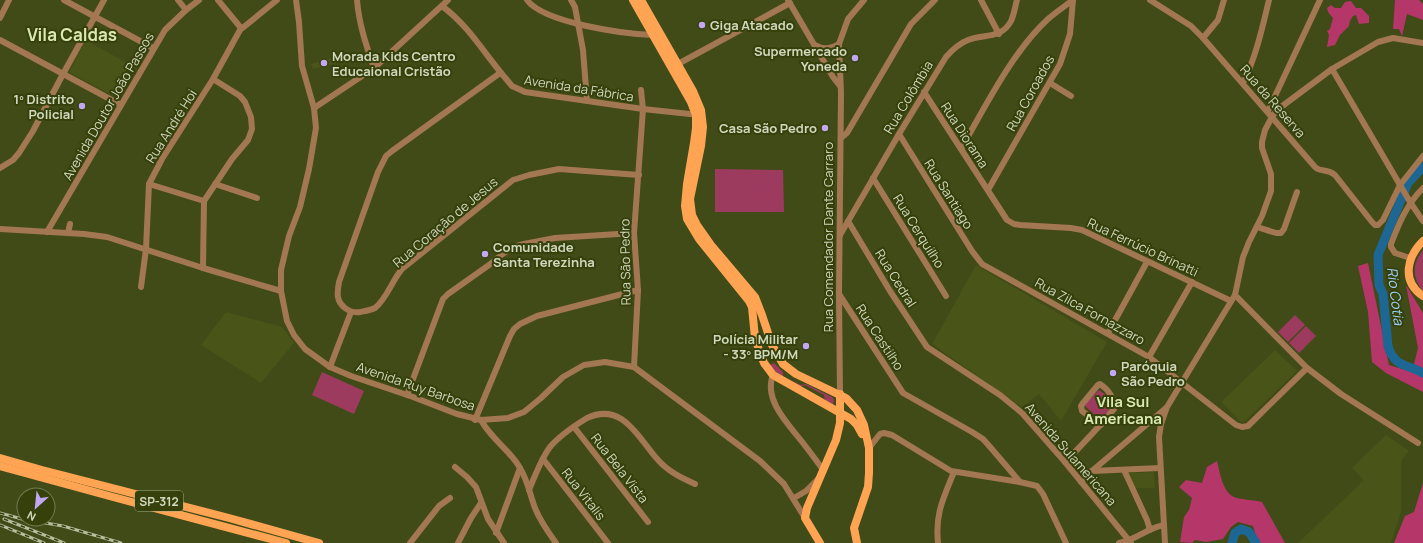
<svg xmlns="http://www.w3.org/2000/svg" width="1423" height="543" font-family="Manrope,sans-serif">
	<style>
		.built { fill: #485418 }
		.green { fill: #9c3b5e }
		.forest { fill: #b53668 }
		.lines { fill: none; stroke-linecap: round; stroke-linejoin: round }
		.river { stroke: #1c6794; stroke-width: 9 }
		.minor { stroke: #a37752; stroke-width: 6 }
		.major { stroke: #fea453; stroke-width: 8 }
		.rail-casing { stroke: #b6be9f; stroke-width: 3 }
		.rail { stroke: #35400b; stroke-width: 1.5; stroke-dasharray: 4.5; stroke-linecap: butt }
		.poi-dot { fill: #c2a7f2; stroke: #35400b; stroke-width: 1.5 }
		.labels { text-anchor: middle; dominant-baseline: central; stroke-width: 4; stroke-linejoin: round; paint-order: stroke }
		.shield { fill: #35400b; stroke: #a2aa88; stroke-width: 1 }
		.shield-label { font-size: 12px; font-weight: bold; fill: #d0d8bd }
		.poi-label { font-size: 13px; font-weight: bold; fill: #d0d8bd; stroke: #35400b; text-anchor: start }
		.street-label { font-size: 13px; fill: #d0d8bd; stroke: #35400b }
		.water-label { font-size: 14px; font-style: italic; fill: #9cd3fa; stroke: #35400b }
		.quarter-label { font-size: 15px; font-weight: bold; fill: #dae9b2; stroke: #35400b }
		.district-label { font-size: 17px; font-weight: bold; fill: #dae9b2; stroke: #35400b }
	</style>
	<rect width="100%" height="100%" fill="#404b18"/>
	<!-- built -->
	<g class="built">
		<polygon points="86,40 132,66 115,97 69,72"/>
		<polygon points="335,57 337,63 313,69 311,64"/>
		<polygon points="976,265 1107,342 1061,421 1039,394 1022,407 932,344"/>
		<polygon points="226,312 282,327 294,343 261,383 201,345"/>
		<polygon points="1275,350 1297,371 1245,421 1241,422 1221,402"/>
		<polygon points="1386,435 1409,451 1402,459 1401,466 1401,512 1391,543 1298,543 1364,480 1352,468"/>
		<polygon points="1154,472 1155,488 1135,488 1128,473"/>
	</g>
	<!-- green -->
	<g class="green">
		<polygon points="715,169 783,170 784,212 715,212"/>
		<path d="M1423,250V291C1412,278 1412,263 1423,250Z"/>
		<polygon points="1295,315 1305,325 1288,342 1278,332"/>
		<polygon points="1306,326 1316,336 1299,353 1289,343"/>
		<polygon points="774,363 783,372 783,377 801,385 806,384 832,397 834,400 833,404 825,400 824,395 805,385 800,387 776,372 770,365"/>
		<polygon points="322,372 364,391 354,414 312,395"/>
		<polygon points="1099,390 1107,396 1109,411 1099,419 1084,405"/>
	</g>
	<!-- forest -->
	<g class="forest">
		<polygon points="1395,0 1419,0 1423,4 1423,20 1407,14 1402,36 1399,29 1393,29"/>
		<polygon points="1351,1 1356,8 1361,8 1369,16 1369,23 1359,24 1356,15 1353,16 1350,21 1349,26 1340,35 1335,45 1327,47 1329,35 1327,31 1330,29 1333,18 1328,12 1327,8 1331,5 1335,8 1341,8 1345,2"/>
		<polygon points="1368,263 1389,365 1412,372 1418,348 1406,285 1423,313 1423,392 1386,373 1372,362 1368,312 1358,266"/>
		<path d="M1217,461C1220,472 1222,491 1234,497C1242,500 1254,500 1262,502L1285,543H1258L1253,526L1238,522L1231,527L1223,539L1206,542L1195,540L1192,543L1180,542L1184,517L1189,510L1192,498L1179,487L1186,480L1202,483L1207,467Z"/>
		<polygon points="1423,483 1423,543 1394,543 1405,516 1414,512"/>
	</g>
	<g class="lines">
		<!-- river -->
		<g class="river">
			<path d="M1423,167L1408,183L1378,255L1379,285L1383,294L1388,346C1394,367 1407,364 1423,373"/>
			<polyline points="1232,543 1235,533 1241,529 1249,532 1256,543"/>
		</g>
		<!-- minor -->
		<g class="minor">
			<polyline points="64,0 153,48"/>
			<polyline points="178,0 186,10"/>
			<polyline points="218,0 241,28"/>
			<polyline points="296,0 299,22 302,66 314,108 316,128 309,169 300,207 289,236 281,270 281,291 287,321 294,335 305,349 330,367 351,376 413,397 457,414 481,420 508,418 524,412 541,398 563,377 584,365 605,362 634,367 760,461 784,484 805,518"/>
			<path d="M357,0C359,24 366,45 374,68"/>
			<path d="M527,0C544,23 624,34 653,35"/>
			<polyline points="571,0 575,7 583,50 587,101"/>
			<polyline points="788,0 833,77 840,86"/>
			<polyline points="981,0 999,34"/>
			<path d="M1150,0L1191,26L1203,38L1315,167C1321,173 1327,168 1335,175L1372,222L1375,225H1378L1383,220L1400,185L1423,156"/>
			<path d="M442,6C470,27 485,55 507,80L512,86L525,92L643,109L699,115"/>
			<polyline points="0,18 9,0"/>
			<polyline points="1203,38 1218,20 1224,0"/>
			<polyline points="0,40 121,105"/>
			<path d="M815,45C824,50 831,49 839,44"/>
			<polyline points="678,64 790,3"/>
			<polyline points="1332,69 1410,202 1423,221"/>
			<path d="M500,73L392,151L386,156L378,172L339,282C337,293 336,301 345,308C350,312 354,313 360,312C365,311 371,310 375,308C386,300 393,279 402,269L513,180L529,175L559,169L639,175"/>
			<polyline points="1050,83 1071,96"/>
			<path d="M1243,83C1256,57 1262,29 1269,0"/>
			<polyline points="924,92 1007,220 1014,224 1020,225 1071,228 1082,230 1231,301"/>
			<polyline points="314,108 374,68 448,0"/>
			<polyline points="1268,111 1320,0"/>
			<polyline points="899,134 972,251 982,264 1149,357 1236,425 1242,427 1248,426 1307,368"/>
			<polyline points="841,138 847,133 911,24 935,0"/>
			<path d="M961,149C985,107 1013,51 1048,19C1056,12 1065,6 1073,0"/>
			<polyline points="0,168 13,160 19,153 33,131 63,74 104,0"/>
			<polyline points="873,178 946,296"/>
			<polyline points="149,184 204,201"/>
			<polyline points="215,184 257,198"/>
			<polyline points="988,190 1060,64 1070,34 1073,0"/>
			<polyline points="848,221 890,291 927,347 1000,395 1022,413 1065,462 1131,543"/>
			<polyline points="1257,227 1276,233 1281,233 1284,229 1297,192"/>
			<polyline points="0,229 84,234 107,237 203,268 281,291"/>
			<polyline points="47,232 165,30 186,10 199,0"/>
			<polyline points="68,233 70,224"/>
			<path d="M840,235L899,134L946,57C952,50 958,44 968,40C983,34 1002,39 1011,21C1014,15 1015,7 1017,0"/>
			<path d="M1410,258L1395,253L1391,247V244C1399,223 1407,204 1423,188"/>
			<polyline points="203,268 204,201 232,159 248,140 252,129 251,117 245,102 240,96 213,79"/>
			<polyline points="141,287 146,249 149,184 162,159 213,79 240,30 277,0"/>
			<polyline points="839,294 903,393 972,432 983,439 991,448 1020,482"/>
			<polyline points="1235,295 1307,368 1341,394 1418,443"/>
			<polyline points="1108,333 1147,262"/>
			<polyline points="1149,357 1192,282"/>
			<polyline points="330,367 351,312"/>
			<polyline points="634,367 638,290 634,233 643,109 641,90"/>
			<path d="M773,375C763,400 789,425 803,443C810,452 817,461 823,470"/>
			<polyline points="840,394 839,294 841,93 839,44 848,19 864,0"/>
			<polyline points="407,395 443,299 448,294 489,265 504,253 513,247 524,244 555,238 634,233"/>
			<polyline points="475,420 510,336 514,329 520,324 537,316 638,290"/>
			<path d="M481,420C491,439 510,450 520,468C528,481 530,495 535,508C540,521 548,532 556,543"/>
			<polyline points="574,427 648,522"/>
			<polyline points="869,448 880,434 884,433 892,435 951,471 1020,482 1037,486 1043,494 1066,543"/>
			<polyline points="543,459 608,543"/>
			<path d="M1065,462C1082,445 1098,428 1114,409C1116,400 1108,389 1100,384L1098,385L1083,403L1081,406L1082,411L1101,425"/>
			<polyline points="455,467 467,477 476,487 488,519 504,543"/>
			<polyline points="1124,470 1147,520 1150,530"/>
			<polyline points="1092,471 1160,468"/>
			<polyline points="1081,482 1092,471 1166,408"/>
			<path d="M529,490C535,476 541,459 550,447C560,435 574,426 587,418C624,401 639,440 659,461C669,472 682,478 695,484"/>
			<polyline points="794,498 806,491 818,479"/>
			<polyline points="496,533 520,468"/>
			<polyline points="410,543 439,506 450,498"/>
			<polyline points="458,543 471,518 481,503"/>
			<path d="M938,543C935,514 943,499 954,472"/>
			<path d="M1119,543C1138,539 1147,528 1164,525"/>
			<polyline points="1165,543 1159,437 1161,424 1167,407 1235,295 1243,257 1249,242 1262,216 1271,191 1271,174 1262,148 1262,142 1265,130 1272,117 1277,110 1332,69 1378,42 1393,38 1423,43"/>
		</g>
		<!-- major -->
		<g class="major">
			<polyline points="633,0 691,102 696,115 696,128 694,143 687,184 685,206 687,219 699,239 749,301 752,307 755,338 760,353 764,363 773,375 851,419 857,425 862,434"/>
			<polyline points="641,0 693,91 701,110 703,127 701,146 690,199 692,215 697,225 711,245 755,297 762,315 772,345 783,364 796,374 846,398 857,410 864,425 869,448 869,473 868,487 854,528 857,543"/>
			<path d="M1423,241C1407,257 1401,281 1423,296"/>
			<polyline points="0,458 42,470 229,518 319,543"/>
			<polyline points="0,466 113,497 286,543"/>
			<polyline points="820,543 805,518 807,508 836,440 840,423 840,394"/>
		</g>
		<!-- rail casing -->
		<g class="rail-casing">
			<g id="rail">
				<polyline points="0,513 22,519 63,526 121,543"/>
				<polyline points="4,519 64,543"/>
				<polyline points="0,525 44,543"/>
			</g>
		</g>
		<!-- rail -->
		<use href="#rail" class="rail"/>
	</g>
	<!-- markers -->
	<g class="poi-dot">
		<circle cx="702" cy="25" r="4"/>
		<circle cx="855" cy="58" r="4"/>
		<circle cx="324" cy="63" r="4"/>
		<circle cx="82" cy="106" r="4"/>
		<circle cx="825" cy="128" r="4"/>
		<circle cx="485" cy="254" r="4"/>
		<circle cx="806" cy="346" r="4"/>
		<circle cx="1113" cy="373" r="4"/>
	</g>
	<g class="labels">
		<!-- shield labels -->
		<rect class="shield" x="135" y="491" width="48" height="20" rx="3"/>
		<g class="shield-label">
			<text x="159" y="501">SP-312</text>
		</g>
		<!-- poi labels -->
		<g class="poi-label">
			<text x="710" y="25">Giga Atacado</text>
			<text x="847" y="51" text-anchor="end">Supermercado<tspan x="847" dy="15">Yoneda</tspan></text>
			<text x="332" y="56">Morada Kids Centro<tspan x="332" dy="15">Educaional Cristão</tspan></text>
			<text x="74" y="99" text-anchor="end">1º Distrito<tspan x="74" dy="15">Policial</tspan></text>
			<text x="817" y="128" text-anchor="end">Casa São Pedro</text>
			<text x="493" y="247">Comunidade<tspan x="493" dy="15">Santa Terezinha</tspan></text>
			<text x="798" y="339" text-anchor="end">Polícia Militar<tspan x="798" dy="15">- 33º BPM/M</tspan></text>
			<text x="1121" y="366">Paróquia<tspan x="1121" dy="15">São Pedro</tspan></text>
		</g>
		<!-- street labels -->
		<g class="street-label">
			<text transform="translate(579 88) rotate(9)">Avenida da Fábrica</text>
			<text transform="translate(1030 93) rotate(-61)">Rua Coroados</text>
			<text transform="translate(908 97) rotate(-59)">Rua Colômbia</text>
			<text transform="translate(1273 101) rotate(49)">Rua da Reserva</text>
			<text transform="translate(108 106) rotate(-60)">Avenida Doutor João Passos</text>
			<text transform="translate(171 126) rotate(-58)">Rua André Hoi</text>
			<text transform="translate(965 135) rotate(57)">Rua Diorama</text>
			<text transform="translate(949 194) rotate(58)">Rua Santiago</text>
			<text transform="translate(445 222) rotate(-40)">Rua Coração de Jesus</text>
			<text transform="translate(919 231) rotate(58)">Rua Cerquilho</text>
			<text transform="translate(828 237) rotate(-90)">Rua Comendador Dante Carraro</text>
			<text transform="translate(1143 247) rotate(25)">Rua Ferrúcio Brinatti</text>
			<text transform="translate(625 262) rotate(-91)">Rua São Pedro</text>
			<text transform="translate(896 278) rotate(58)">Rua Cedral</text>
			<text transform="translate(1090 311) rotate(29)">Rua Zilca Fornazzaro</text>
			<text transform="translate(880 337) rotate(57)">Rua Castilho</text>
			<text transform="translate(416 386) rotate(19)">Avenida Ruy Barbosa</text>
			<text transform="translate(1071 454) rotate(49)">Avenida Sulamericana</text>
			<text transform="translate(620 468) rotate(52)">Rua Bela Vista</text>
			<text transform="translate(584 494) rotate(52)">Rua Vitalis</text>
		</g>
		<!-- water labels -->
		<g class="water-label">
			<text transform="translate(1396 296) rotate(83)">Rio Cotia</text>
		</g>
		<!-- quarter labels -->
		<g class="quarter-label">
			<text x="1123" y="401">Vila Sul<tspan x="1123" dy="17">Americana</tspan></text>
		</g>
		<!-- district labels -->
		<g class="district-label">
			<text x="72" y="34">Vila Caldas</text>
		</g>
	</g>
	<!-- north arrow -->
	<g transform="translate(36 507) rotate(207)"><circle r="19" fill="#35400b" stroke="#737d52"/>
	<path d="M0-3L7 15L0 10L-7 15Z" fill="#c2a7f2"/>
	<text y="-6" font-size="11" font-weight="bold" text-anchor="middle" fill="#d0d8bd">N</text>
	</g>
</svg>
